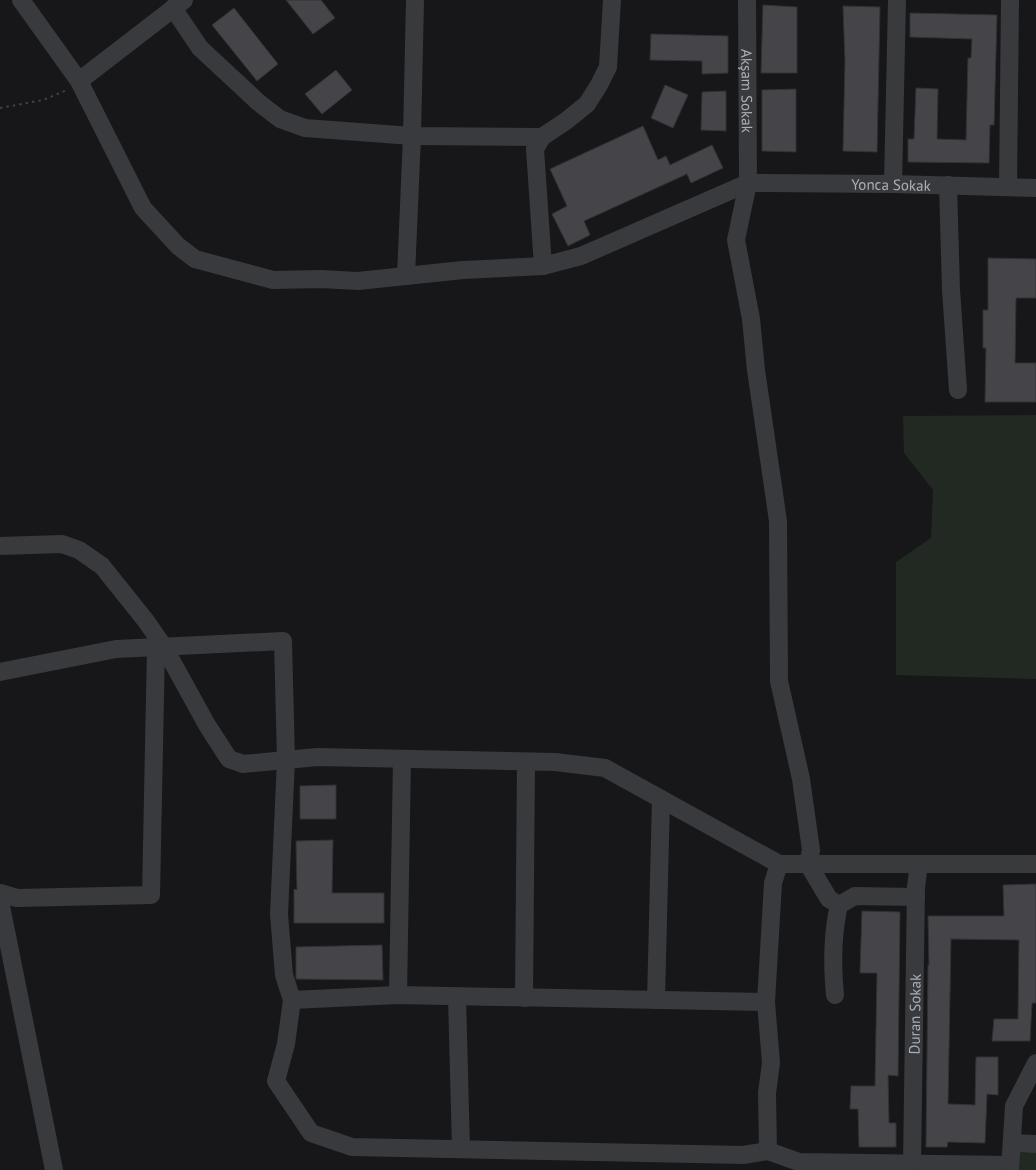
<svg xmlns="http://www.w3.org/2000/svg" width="1036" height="1170" font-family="'PT Sans',sans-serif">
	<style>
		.green { fill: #222923 }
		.building { fill: #454549; stroke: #323235 }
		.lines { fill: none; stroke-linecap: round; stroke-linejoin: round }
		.path { stroke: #3f4145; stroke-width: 2; stroke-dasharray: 2.5 4; stroke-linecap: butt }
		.minor { stroke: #393a3e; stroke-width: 18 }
		.labels { text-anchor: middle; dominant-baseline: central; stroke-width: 4.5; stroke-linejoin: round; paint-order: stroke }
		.street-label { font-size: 15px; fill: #abafb7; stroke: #121214 }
	</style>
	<rect width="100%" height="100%" fill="#171719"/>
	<!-- green -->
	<g class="green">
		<polygon points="1036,415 1036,679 896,675 896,562 931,538 933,490 904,453 903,416"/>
		<polygon points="1020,1153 1036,1153 1036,1170 1019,1170"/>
	</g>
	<!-- building -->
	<g class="building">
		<polygon points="286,0 321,0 335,18 313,34"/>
		<polygon points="763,5 797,7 797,73 761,73"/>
		<polygon points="843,6 880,7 877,152 843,151 845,61"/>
		<polygon points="234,8 278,64 257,81 212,25"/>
		<polygon points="910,13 997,15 994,125 990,125 989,163 908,162 908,139 914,139 916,88 938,89 937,139 966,140 968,58 971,58 972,39 910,37"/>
		<polygon points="651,34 728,36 728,73 702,74 702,61 650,60"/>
		<polygon points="336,70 352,90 322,114 305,94"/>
		<polygon points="665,85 688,95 673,128 651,118"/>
		<polygon points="796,89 796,152 762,151 762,90"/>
		<polygon points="726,91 726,131 701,130 702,92"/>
		<polygon points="643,126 658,160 666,156 670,165 712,145 723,168 691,183 687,174 584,221 590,235 568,246 552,214 567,206 550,169"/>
		<polygon points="988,258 1036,259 1036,298 1016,298 1015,363 1036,363 1036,402 985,402 986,348 983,348 983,310 988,310"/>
		<polygon points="336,785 336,819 300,819 300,786"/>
		<polygon points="333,840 332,893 384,893 384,923 294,923 294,889 297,890 296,841"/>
		<polygon points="1036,884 1036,1003 1032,1003 1030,1041 992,1041 994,1019 1018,1019 1019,940 951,939 948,1104 975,1105 976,1057 998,1057 998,1095 987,1094 985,1143 948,1142 947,1147 926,1147 928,965 929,965 928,916 1004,916 1003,885"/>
		<polygon points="862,911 900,912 898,1076 888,1075 889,1123 896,1123 896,1147 859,1147 858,1109 850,1109 851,1086 875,1086 877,973 860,973"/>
		<polygon points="382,945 383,980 296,979 296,947"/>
	</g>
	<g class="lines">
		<!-- path -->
		<polyline class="path" points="0,108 43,100 67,90"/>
		<!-- minor -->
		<g class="minor">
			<path id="s1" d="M21,0L79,81L143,208L178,246L195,259L273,280L321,279L358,281L463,270L543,266L581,256L748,183L893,184L1036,188"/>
			<path id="s2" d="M747,0L748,183L736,240L751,319L756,370L778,521L779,681L801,779L811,850L808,864L829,899L839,905"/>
			<polyline points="173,8 200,48 258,102 280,119 305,128 412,136 542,137"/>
			<polyline points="79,81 184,0"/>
			<polyline points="893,184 897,0"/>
			<polyline points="948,185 951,290 958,390"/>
			<polyline points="1008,187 1010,0"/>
			<polyline points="543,266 535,149 542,137 566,121 587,104 599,85 608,67 612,0"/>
			<polyline points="406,276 412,136 415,0"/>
			<polyline points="0,546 62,544 79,550 102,566 146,621 164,647 207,725 229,759 243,764 286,760 279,914 284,975 292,1000 398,995 766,1002"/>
			<polyline points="0,672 116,649 283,641 286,760 317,757 555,762 605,768 779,864 1036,864"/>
			<polyline points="0,893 17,898 151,895 156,647"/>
			<polyline points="0,901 54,1170"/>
			<polyline points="398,995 402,759"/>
			<path d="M835,995C832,964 832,935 839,905L855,896L916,897"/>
			<polyline points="457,997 461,1149"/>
			<polyline points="524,998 526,762"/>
			<polyline points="292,1000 286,1044 276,1081 311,1133 352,1147 743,1155 768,1151 799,1162 1010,1165"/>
			<polyline points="656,1000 661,799"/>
			<polyline points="1012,1143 1036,1144"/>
			<polyline points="768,1151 767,1093 771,1063 766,1002 773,883 779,864"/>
			<path id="s3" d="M912,1164L916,887L919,864"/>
			<polyline points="1010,1170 1014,1106 1036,1063"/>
		</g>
	</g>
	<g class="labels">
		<!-- street labels -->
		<g class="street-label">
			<text stroke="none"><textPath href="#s2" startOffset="91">Akşam Sokak</textPath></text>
			<text stroke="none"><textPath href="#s1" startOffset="1031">Yonca Sokak</textPath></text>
			<text stroke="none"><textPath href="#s3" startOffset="150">Duran Sokak</textPath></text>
		</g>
	</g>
</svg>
